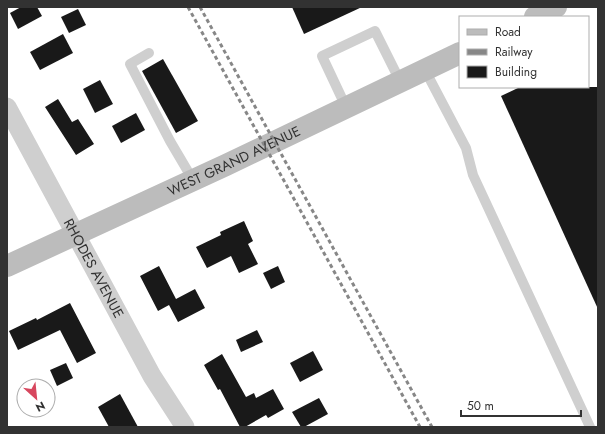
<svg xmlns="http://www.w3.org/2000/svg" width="605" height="434" font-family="Jost,sans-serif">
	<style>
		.building { fill: #191919 }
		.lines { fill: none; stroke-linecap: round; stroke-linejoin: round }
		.lane { stroke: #cfcfcf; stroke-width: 10 }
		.street { stroke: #cfcfcf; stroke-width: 19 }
		.secondary { stroke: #bcbcbc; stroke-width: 22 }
		.rail { stroke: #878787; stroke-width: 3; stroke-dasharray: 4 3; stroke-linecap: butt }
		.labels { text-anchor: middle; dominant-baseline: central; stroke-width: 4; stroke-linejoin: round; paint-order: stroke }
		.street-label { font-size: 14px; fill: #323232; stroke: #fff }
	</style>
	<rect width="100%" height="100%" fill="#fff"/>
	<!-- building -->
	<g class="building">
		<polygon points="21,7 37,7 42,16 18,29 10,13"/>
		<polygon points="292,7 362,7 304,34"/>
		<polygon points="78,9 86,25 69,33 61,17"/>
		<polygon points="63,34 73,53 40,70 30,52"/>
		<polygon points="163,59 198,121 176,133 142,71"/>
		<polygon points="100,80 113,104 95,113 83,89"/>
		<polygon points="520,87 598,87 598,309 501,96"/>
		<polygon points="58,99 72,122 78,119 94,144 76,155 45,107"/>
		<polygon points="136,113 145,130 121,143 112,126"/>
		<polygon points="244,221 253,241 248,244 258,264 239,273 231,256 207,268 196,247 221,235 220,232"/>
		<polygon points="159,266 176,299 195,289 205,308 178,322 169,305 158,311 140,276"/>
		<polygon points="278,266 285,282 271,289 263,273"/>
		<polygon points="70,303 96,353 77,363 60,330 18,350 9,331 36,318 37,320"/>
		<polygon points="257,330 263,342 241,352 236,340"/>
		<polygon points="313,351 323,370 300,382 290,363"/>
		<polygon points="222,354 246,397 254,393 256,398 273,389 284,409 268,418 266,415 245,427 240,427 220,389 218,390 204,365"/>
		<polygon points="66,363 73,378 57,386 50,370"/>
		<polygon points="120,394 138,427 109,427 98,407"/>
		<polygon points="319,398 328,414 304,427 301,427 292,412"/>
	</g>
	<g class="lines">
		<!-- lane -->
		<g class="lane">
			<polyline points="149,53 130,64 170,141 193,180"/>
			<polyline points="425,70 466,148 473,175 590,427"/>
			<polyline points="346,107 322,56 375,31 400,81"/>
		</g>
		<!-- street -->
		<path class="street" id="s1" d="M7,107L152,376L185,427"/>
		<!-- secondary -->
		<g class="secondary">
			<polyline points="535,17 556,7"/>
			<path id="s2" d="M7,266L226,165L460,53"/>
		</g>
		<!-- rail -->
		<g class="rail">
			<polyline points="188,7 420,427"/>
			<polyline points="200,7 432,427"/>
		</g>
	</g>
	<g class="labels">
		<!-- street labels -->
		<g class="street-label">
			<text stroke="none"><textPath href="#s2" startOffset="250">WEST GRAND AVENUE</textPath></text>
			<text stroke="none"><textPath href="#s1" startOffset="183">RHODES AVENUE</textPath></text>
		</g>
	</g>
	<!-- border -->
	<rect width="605" height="434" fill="none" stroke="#323232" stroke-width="16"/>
	<!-- legend -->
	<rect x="459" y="16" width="130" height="72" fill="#ffffff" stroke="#adadad"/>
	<rect x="467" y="29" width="20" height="6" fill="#bcbcbc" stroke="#adadad"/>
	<text x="495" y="36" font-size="12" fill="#323232">Road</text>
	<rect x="467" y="49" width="20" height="6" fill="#878787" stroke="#adadad"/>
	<text x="495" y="56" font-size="12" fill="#323232">Railway</text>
	<rect x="467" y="66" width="20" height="12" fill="#191919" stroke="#adadad"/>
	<text x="495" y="76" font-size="12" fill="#323232">Building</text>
	<!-- north arrow -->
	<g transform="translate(36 398) rotate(153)"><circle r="19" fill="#ffffff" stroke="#adadad"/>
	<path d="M0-3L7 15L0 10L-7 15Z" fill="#d7475e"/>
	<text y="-6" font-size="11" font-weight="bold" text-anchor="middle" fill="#323232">N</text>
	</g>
	<!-- scale -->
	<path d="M461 410v6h120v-6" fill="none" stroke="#323232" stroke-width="2"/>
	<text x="467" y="410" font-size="12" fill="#323232" stroke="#ffffff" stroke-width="3" paint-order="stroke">50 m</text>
</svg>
